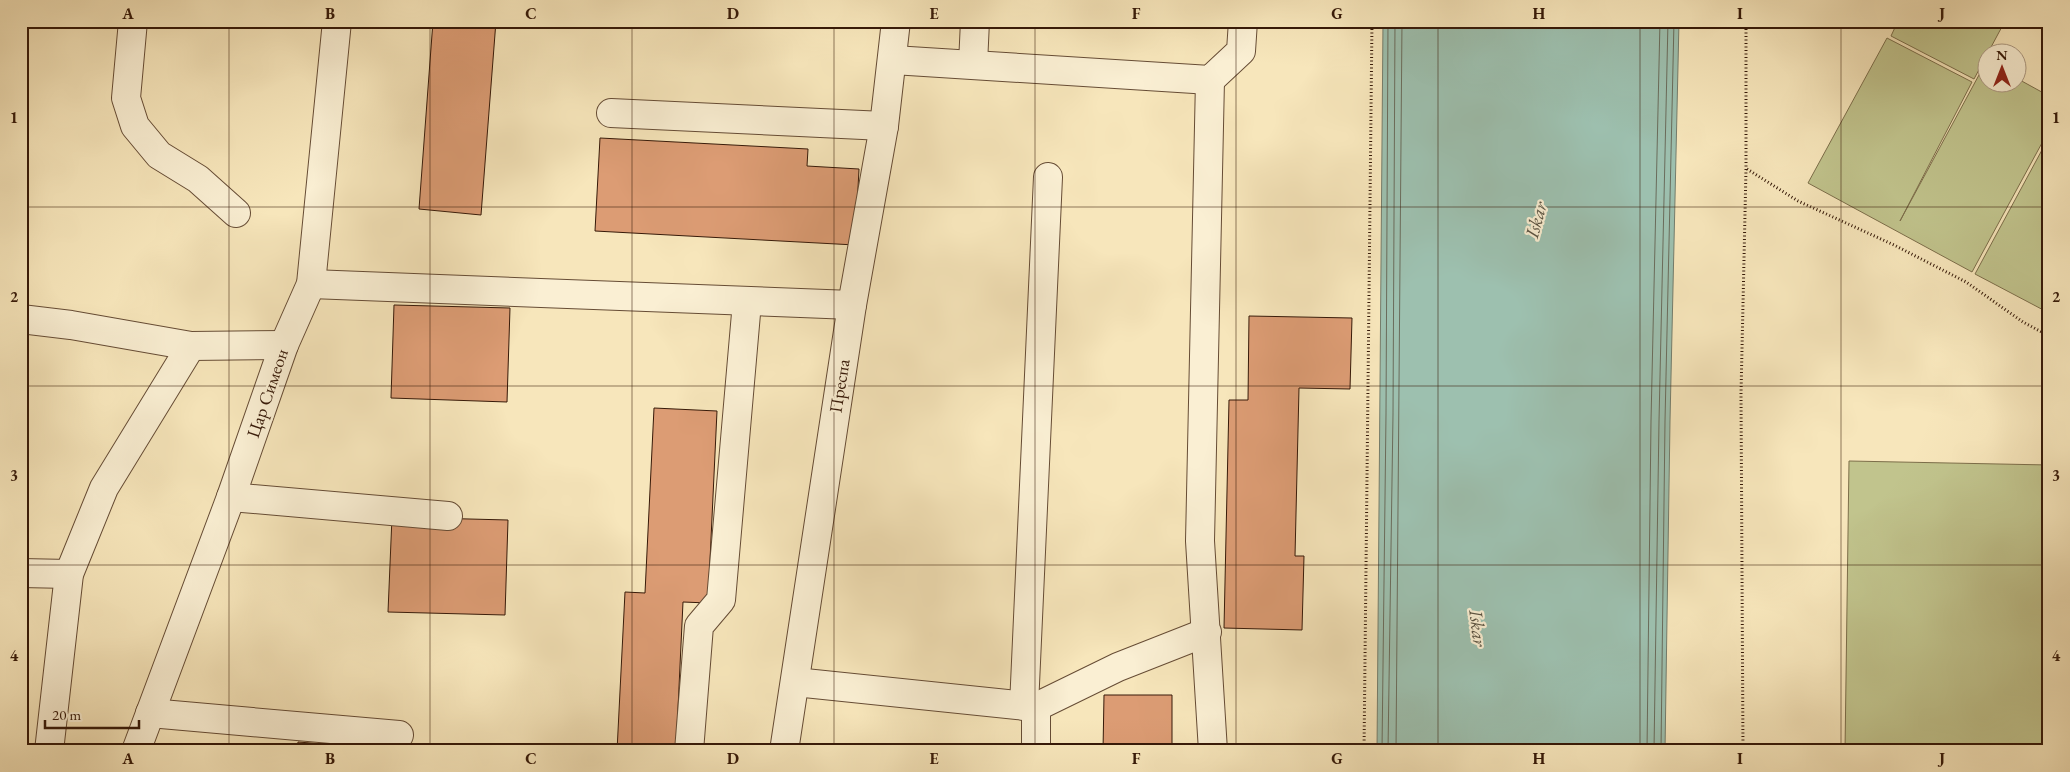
<svg xmlns="http://www.w3.org/2000/svg" width="2070" height="772" font-family="'EB Garamond',serif">
	<style>
		.green { fill: #c1c48d; stroke: #7c6e4a }
		.water { fill: #9dc0af; stroke: #747d6c }
		.lines { fill: none; stroke-linecap: round; stroke-linejoin: round }
		.shore { stroke: #6a6c5c; stroke-width: 1 }
		.building { fill: #dc9c74; stroke: #361908 }
		.minor-casing { stroke: #664c35; stroke-width: 30 }
		.path { stroke: #361908; stroke-width: 3; stroke-dasharray: 1 2.5; stroke-linecap: butt }
		.minor { stroke: #faefd3; stroke-width: 28 }
		.grid { fill: none; stroke: #361908; stroke-width: 1; stroke-opacity: 0.55 }
		.labels { text-anchor: middle; dominant-baseline: central; stroke-width: 4.5; stroke-linejoin: round; paint-order: stroke }
		.street-label { font-size: 18px; fill: #361908; stroke: #faefd3 }
		.water-label { font-size: 19px; font-style: italic; fill: #5a5342; stroke: #faefd3 }
		.neatline { fill: none; stroke: #361908; stroke-width: 2 }
		.grid-label { font-size: 16px; text-anchor: middle; font-weight: bold; fill: #361908 }
	</style>
	<rect width="100%" height="100%" fill="#f7e6bb"/>
	<filter id="stains"><feTurbulence type="fractalNoise" baseFrequency=".004" numOctaves="4"/><feColorMatrix values="0 0 0 0 .2 0 0 0 0 .09 0 0 0 0 .02 0 0 0 .5 -.17"/></filter>
	<radialGradient id="worn" r=".72"><stop offset=".6" stop-color="#630" stop-opacity="0"/><stop offset="1" stop-color="#630" stop-opacity=".3"/></radialGradient>
	<!-- green -->
	<g class="green">
		<polygon points="1898,21 2005,21 1974,79 1891,36"/>
		<polygon points="1887,38 1972,82 1900,221 1986,62 1988,82 2018,82 2018,79 2049,96 2049,130 1972,272 1808,183"/>
		<polygon points="2049,137 2049,313 1975,274"/>
		<polygon points="1849,461 2049,465 2049,751 1845,751"/>
	</g>
	<!-- water -->
	<polygon class="water" points="1383,21 1679,21 1670,421 1665,751 1377,751"/>
	<g class="lines">
		<!-- shore -->
		<g class="shore">
			<polyline points="1382,751 1386,414 1388,21"/>
			<polyline points="1388,751 1393,414 1395,21"/>
			<polyline points="1396,751 1402,21"/>
			<polyline points="1647,751 1651,421 1660,21"/>
			<polyline points="1654,751 1659,421 1668,21"/>
			<polyline points="1661,751 1665,421 1674,21"/>
		</g>
	</g>
	<!-- building -->
	<g class="building">
		<polygon points="433,21 496,21 481,215 419,209"/>
		<polygon points="600,138 808,149 807,166 859,169 855,245 595,231"/>
		<polygon points="394,305 510,308 507,402 391,398"/>
		<polygon points="1249,316 1352,318 1350,389 1299,388 1295,556 1304,556 1302,630 1224,628 1229,400 1248,400"/>
		<polygon points="654,408 717,411 708,603 683,602 676,751 617,751 625,592 645,593"/>
		<polygon points="392,517 508,520 505,615 388,612"/>
		<polygon points="1104,695 1172,695 1172,751 1103,751"/>
		<polygon points="298,742 412,751 297,751"/>
	</g>
	<g class="lines">
		<!-- minor casing -->
		<g class="minor-casing">
			<g id="minor">
				<polyline points="133,21 126,98 135,126 159,155 198,179 236,213"/>
				<polyline points="893,60 1210,80 1241,51 1243,21"/>
				<polyline points="973,64 975,21"/>
				<polyline points="1210,80 1200,541 1213,751"/>
				<polyline points="611,113 884,126"/>
				<polyline points="311,284 852,305"/>
				<polyline points="21,319 71,325 191,346 284,345"/>
				<polyline points="231,497 448,516"/>
				<polyline points="21,573 69,574"/>
				<polyline points="795,682 1036,707 1118,667 1207,632"/>
				<polyline points="1024,706 1048,177"/>
				<polyline points="1036,707 1036,751"/>
				<polyline points="150,713 399,735"/>
				<polyline points="49,751 69,574 104,488 191,346"/>
				<polyline points="136,751 231,497 284,345 311,284 337,21"/>
				<polyline points="689,751 699,626 721,600 747,302"/>
				<polyline points="784,751 852,305 884,126 896,21"/>
			</g>
		</g>
		<!-- path -->
		<g class="path">
			<polyline points="1747,169 1798,201 1894,245 1966,282 2023,322 2049,336"/>
			<polyline points="1364,751 1372,21"/>
			<polyline points="1743,751 1741,394 1746,169 1746,21"/>
		</g>
		<!-- minor -->
		<use href="#minor" class="minor"/>
	</g>
	<!-- grid -->
	<path class="grid" d="M229,21V751M430,21V751M632,21V751M834,21V751M1035,21V751M1236,21V751M1438,21V751M1640,21V751M1841,21V751M21,207H2049M21,386H2049M21,565H2049"/>
	<g class="labels">
		<!-- street labels -->
		<g class="street-label">
			<text transform="translate(839 386) rotate(-81)">Преспа</text>
			<text transform="translate(267 393) rotate(-71)">Цар Симеон</text>
		</g>
		<!-- water labels -->
		<g class="water-label">
			<text transform="translate(1536 220) rotate(-75)">Iskar</text>
			<text transform="translate(1478 628) rotate(83)">Iskar</text>
		</g>
	</g>
	<!-- margin -->
	<rect width="2070" height="772" fill="none" stroke="#f7e6bb" stroke-width="55"/>
	<!-- north arrow -->
	<g transform="translate(2002 68)"><circle r="24" fill="#faefd3" stroke="#ac9982"/>
	<path d="M0-4L9 19L0 12L-9 19Z" fill="#8f2418"/>
	<text y="-8" font-size="14" font-weight="bold" text-anchor="middle" fill="#361908">N</text>
	</g>
	<!-- scale -->
	<path d="M45 720v8h94v-8" fill="none" stroke="#361908" stroke-width="2.5"/>
	<text x="52" y="720" font-size="15" fill="#361908" stroke="#faefd3" stroke-width="4" paint-order="stroke">20 m</text>
	<rect x="28" y="28" width="2014" height="716" class="neatline"/>
	<g class="grid-label">
		<text x="128" y="19">A</text>
		<text x="330" y="19">B</text>
		<text x="531" y="19">C</text>
		<text x="733" y="19">D</text>
		<text x="934" y="19">E</text>
		<text x="1136" y="19">F</text>
		<text x="1337" y="19">G</text>
		<text x="1539" y="19">H</text>
		<text x="1740" y="19">I</text>
		<text x="1942" y="19">J</text>
		<text x="14" y="123">1</text>
		<text x="2056" y="123">1</text>
		<text x="14" y="302">2</text>
		<text x="2056" y="302">2</text>
		<text x="14" y="481">3</text>
		<text x="2056" y="481">3</text>
		<text x="14" y="661">4</text>
		<text x="2056" y="661">4</text>
		<text x="128" y="764">A</text>
		<text x="330" y="764">B</text>
		<text x="531" y="764">C</text>
		<text x="733" y="764">D</text>
		<text x="934" y="764">E</text>
		<text x="1136" y="764">F</text>
		<text x="1337" y="764">G</text>
		<text x="1539" y="764">H</text>
		<text x="1740" y="764">I</text>
		<text x="1942" y="764">J</text>
	</g>
	<rect width="100%" height="100%" filter="url(#stains)"/>
	<rect width="100%" height="100%" fill="url(#worn)"/>
</svg>
